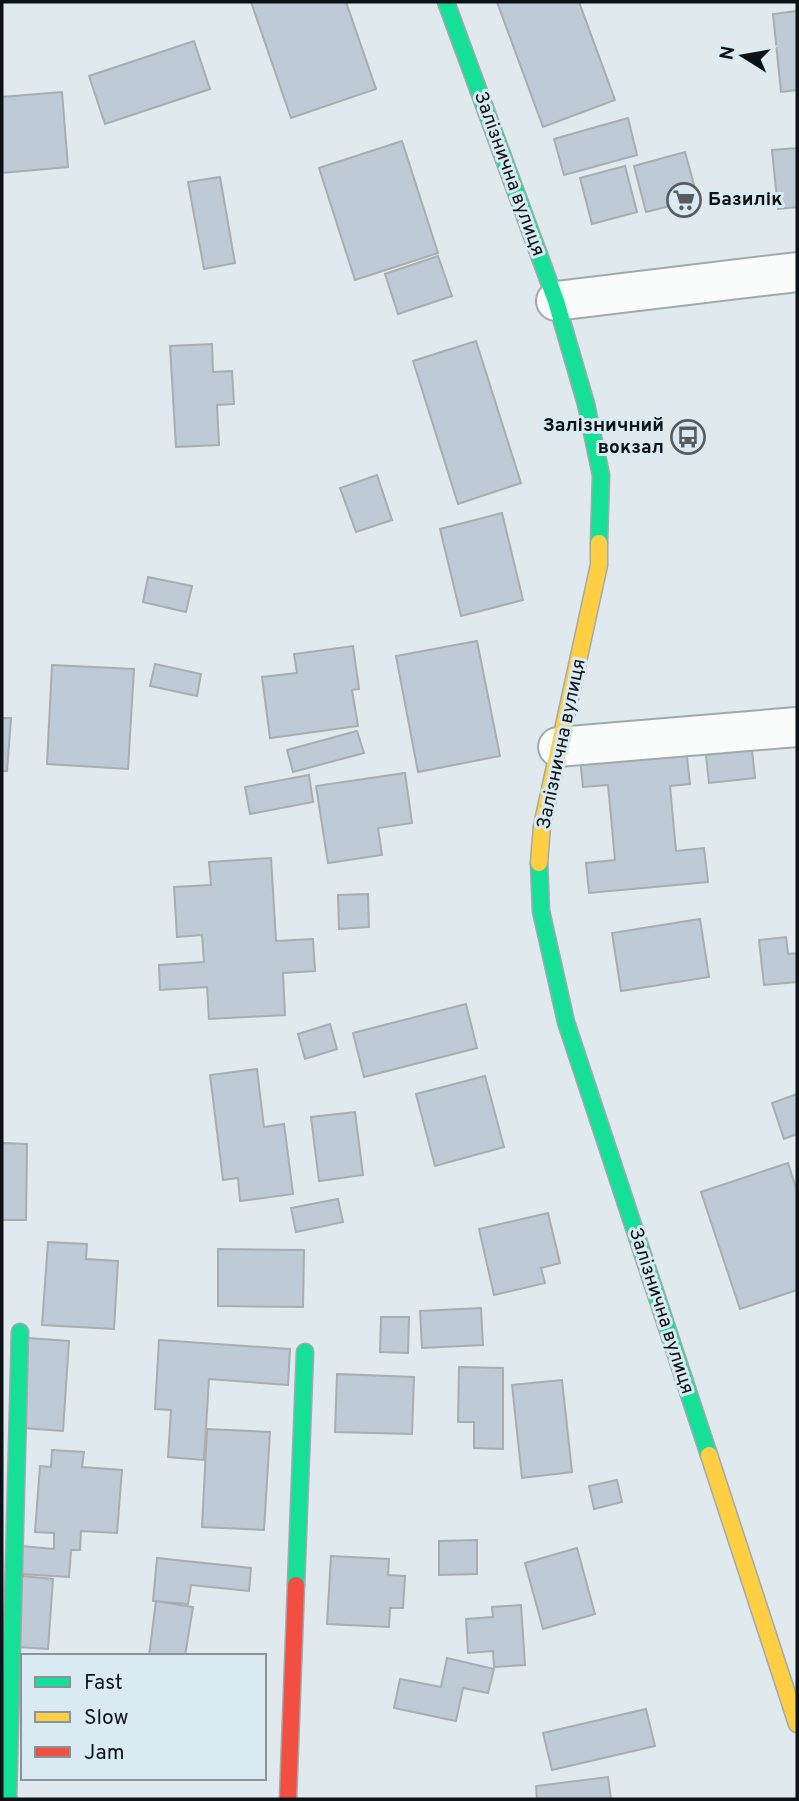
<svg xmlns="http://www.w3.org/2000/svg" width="799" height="1801" font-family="Overpass,sans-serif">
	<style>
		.building { fill: #becad5; stroke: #a7adb1; stroke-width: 2 }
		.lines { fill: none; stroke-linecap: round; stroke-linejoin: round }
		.street-casing { stroke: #a1a9ac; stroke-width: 42 }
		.fast-casing { stroke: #a1a9ac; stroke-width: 19 }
		.slow-casing { stroke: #a1a9ac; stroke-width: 19 }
		.jam-casing { stroke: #a1a9ac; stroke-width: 19 }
		.street { stroke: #fafcfc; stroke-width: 38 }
		.fast { stroke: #16e098; stroke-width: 16 }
		.slow { stroke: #ffcf43; stroke-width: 16 }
		.jam { stroke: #f24e42; stroke-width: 16 }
		.labels { text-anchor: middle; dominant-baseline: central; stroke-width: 6; stroke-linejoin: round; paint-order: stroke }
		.street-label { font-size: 19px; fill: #0c1215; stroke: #daeaf3 }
		.poi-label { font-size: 19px; font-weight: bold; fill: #0c1215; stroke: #daeaf3; text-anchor: start }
	</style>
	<rect width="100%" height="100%" fill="#e0e9ed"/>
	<!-- building -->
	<g class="building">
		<polygon points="251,2 346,2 376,89 291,118"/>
		<polygon points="497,2 579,2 615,100 543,127"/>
		<polygon points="797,11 797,90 781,92 773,14"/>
		<polygon points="194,41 210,89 105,124 89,76"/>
		<polygon points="62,92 68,167 2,173 2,97"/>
		<polygon points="628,118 637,155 564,175 554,139"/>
		<polygon points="402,141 438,253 355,280 319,168"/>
		<polygon points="797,148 797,207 778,209 772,150"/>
		<polygon points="685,152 698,199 646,212 634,166"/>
		<polygon points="625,166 637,212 592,224 580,178"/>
		<polygon points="220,177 235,263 204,269 188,182"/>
		<polygon points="438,256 452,296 398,314 385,274"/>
		<polygon points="476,341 521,483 458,504 413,361"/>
		<polygon points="212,344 213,372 232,371 234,404 217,405 219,445 176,447 170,346"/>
		<polygon points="377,475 392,520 356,532 340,488"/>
		<polygon points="502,513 523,600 461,616 440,529"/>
		<polygon points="148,577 192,586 186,612 143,602"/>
		<polygon points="477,641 500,756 418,772 396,656"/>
		<polygon points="353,646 359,689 352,690 358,726 270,738 262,677 297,673 294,654"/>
		<polygon points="155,664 201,674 197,696 150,686"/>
		<polygon points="52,665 134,669 128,769 47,764"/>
		<polygon points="2,718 11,718 7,771 2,771"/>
		<polygon points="357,731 364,753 293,772 287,750"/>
		<polygon points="686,748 690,784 670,786 676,851 704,848 708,882 589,893 586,863 615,860 608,785 583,787 580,758"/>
		<polygon points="752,750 755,778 709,783 706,755"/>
		<polygon points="405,773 412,823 378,828 382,855 328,863 316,786"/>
		<polygon points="309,775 313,802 250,814 245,787"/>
		<polygon points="271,858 276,941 313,939 315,971 283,973 285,1015 209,1019 207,987 160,990 159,965 204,962 202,935 177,937 174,887 211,885 209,862"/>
		<polygon points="368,894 369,927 339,929 338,895"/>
		<polygon points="700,919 709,977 621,991 612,933"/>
		<polygon points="786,937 788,954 797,953 797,982 764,985 759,940"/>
		<polygon points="466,1004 477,1048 364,1077 353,1033"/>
		<polygon points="330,1024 337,1049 305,1059 298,1034"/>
		<polygon points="257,1069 264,1127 284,1124 293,1194 240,1201 238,1178 223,1180 210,1075"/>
		<polygon points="485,1076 504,1147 435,1166 416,1094"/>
		<polygon points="797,1094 797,1134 784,1139 772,1103"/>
		<polygon points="355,1112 363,1175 319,1181 311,1117"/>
		<polygon points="2,1143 27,1144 26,1220 2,1220"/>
		<polygon points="788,1163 797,1191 797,1290 740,1309 701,1192"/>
		<polygon points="338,1199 343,1222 296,1232 291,1208"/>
		<polygon points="548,1213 560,1263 541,1268 545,1283 494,1295 479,1229"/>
		<polygon points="48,1242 87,1244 86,1259 118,1261 114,1329 42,1325"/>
		<polygon points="218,1249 304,1250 303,1307 218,1306"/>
		<polygon points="481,1308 483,1345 422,1348 420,1311"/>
		<polygon points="381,1317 409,1317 408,1353 380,1352"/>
		<polygon points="28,1338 69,1341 63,1431 22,1428"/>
		<polygon points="159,1340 290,1349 288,1385 209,1379 204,1460 168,1457 171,1410 155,1409"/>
		<polygon points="459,1367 503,1368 503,1449 474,1448 474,1422 458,1422"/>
		<polygon points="337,1374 414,1377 412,1434 335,1432"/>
		<polygon points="562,1380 572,1472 522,1478 512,1385"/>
		<polygon points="207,1429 270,1432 264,1530 202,1527"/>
		<polygon points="52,1450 84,1452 82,1467 122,1470 117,1533 81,1531 80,1550 71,1550 69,1577 20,1574 22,1546 54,1549 54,1533 35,1532 40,1466 51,1467"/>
		<polygon points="617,1480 622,1502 594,1509 589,1486"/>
		<polygon points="477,1540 477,1574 439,1575 439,1541"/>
		<polygon points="577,1548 595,1614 543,1629 525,1563"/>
		<polygon points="331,1556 389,1559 388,1575 405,1576 403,1608 390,1608 389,1627 327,1624"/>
		<polygon points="157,1558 251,1568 249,1591 191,1585 188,1604 153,1601"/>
		<polygon points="22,1576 53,1579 48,1649 18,1647"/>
		<polygon points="156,1601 193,1607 185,1656 149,1656"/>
		<polygon points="521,1605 525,1665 494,1667 493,1651 468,1653 466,1619 493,1617 492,1607"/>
		<polygon points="447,1658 494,1669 488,1693 463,1688 456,1721 394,1708 400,1679 441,1687"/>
		<polygon points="646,1709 655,1746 552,1770 543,1733"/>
		<polygon points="608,1777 611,1799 537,1799 536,1786"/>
	</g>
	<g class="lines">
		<!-- street casing -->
		<g class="street-casing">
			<g id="street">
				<polyline points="556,301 797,272"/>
				<polyline points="558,747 797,727"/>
			</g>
		</g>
		<!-- fast casing -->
		<g class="fast-casing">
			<g id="fast">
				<polyline points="446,2 556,301 586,404 601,475 599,543"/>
				<polyline points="539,863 541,911 566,1022 709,1455"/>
				<polyline points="296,1585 305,1352"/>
				<polyline points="8,1799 20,1332"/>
			</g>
		</g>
		<!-- slow casing -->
		<g class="slow-casing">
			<g id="slow">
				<polyline points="539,863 542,826 599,565 599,543"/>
				<polyline points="709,1455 797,1724"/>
			</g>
		</g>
		<!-- jam casing -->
		<g class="jam-casing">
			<polyline id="jam" points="288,1799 296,1585"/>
		</g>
		<!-- street -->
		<use href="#street" class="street"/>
		<!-- fast -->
		<use href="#fast" class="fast"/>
		<!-- slow -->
		<use href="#slow" class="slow"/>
		<!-- jam -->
		<use href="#jam" class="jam"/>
	</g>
	<!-- icons -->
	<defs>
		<g id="supermarket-ring" transform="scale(1.75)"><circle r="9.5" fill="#daeaf3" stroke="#565d61" stroke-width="1.5"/><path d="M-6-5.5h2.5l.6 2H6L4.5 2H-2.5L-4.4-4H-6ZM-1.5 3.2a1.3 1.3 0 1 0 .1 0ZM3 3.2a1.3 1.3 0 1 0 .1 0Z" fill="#565d61"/></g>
		<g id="bus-ring" transform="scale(1.75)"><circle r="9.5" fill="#daeaf3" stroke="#565d61" stroke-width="1.5"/><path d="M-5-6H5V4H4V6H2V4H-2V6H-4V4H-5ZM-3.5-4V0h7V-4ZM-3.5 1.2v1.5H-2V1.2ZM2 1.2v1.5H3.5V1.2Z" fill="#565d61"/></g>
	</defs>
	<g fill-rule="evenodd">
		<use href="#supermarket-ring" x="684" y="200"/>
		<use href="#bus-ring" x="688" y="437"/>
	</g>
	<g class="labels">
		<!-- street labels -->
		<g class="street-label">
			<text transform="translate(509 174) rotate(70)">Залізнична вулиця</text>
			<text transform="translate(562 744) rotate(-78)">Залізнична вулиця</text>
			<text transform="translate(661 1311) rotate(72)">Залізнична вулиця</text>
		</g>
		<!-- poi labels -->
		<g class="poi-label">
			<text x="708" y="200">Базилік</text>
			<text x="664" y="426" text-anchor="end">Залізничний<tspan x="664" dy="22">вокзал</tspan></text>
		</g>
	</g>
	<!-- border -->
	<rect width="799" height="1801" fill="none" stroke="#0c1215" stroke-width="7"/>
	<!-- legend -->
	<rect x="21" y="1654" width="245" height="126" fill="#daeaf3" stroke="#88949a" stroke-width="2"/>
	<rect x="35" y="1677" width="35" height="10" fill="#16e098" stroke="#88949a" stroke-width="2"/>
	<text x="84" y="1689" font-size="21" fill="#0c1215">Fast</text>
	<rect x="35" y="1712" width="35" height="10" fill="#ffcf43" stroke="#88949a" stroke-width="2"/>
	<text x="84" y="1724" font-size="21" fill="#0c1215">Slow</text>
	<rect x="35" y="1747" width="35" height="10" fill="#f24e42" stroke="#88949a" stroke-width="2"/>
	<text x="84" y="1759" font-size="21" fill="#0c1215">Jam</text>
	<!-- north arrow -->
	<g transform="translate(743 56) rotate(281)" stroke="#daeaf3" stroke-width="5" paint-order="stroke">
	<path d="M0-5L12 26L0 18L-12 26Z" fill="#0c1215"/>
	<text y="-10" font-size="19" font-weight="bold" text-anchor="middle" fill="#0c1215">N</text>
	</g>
</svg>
